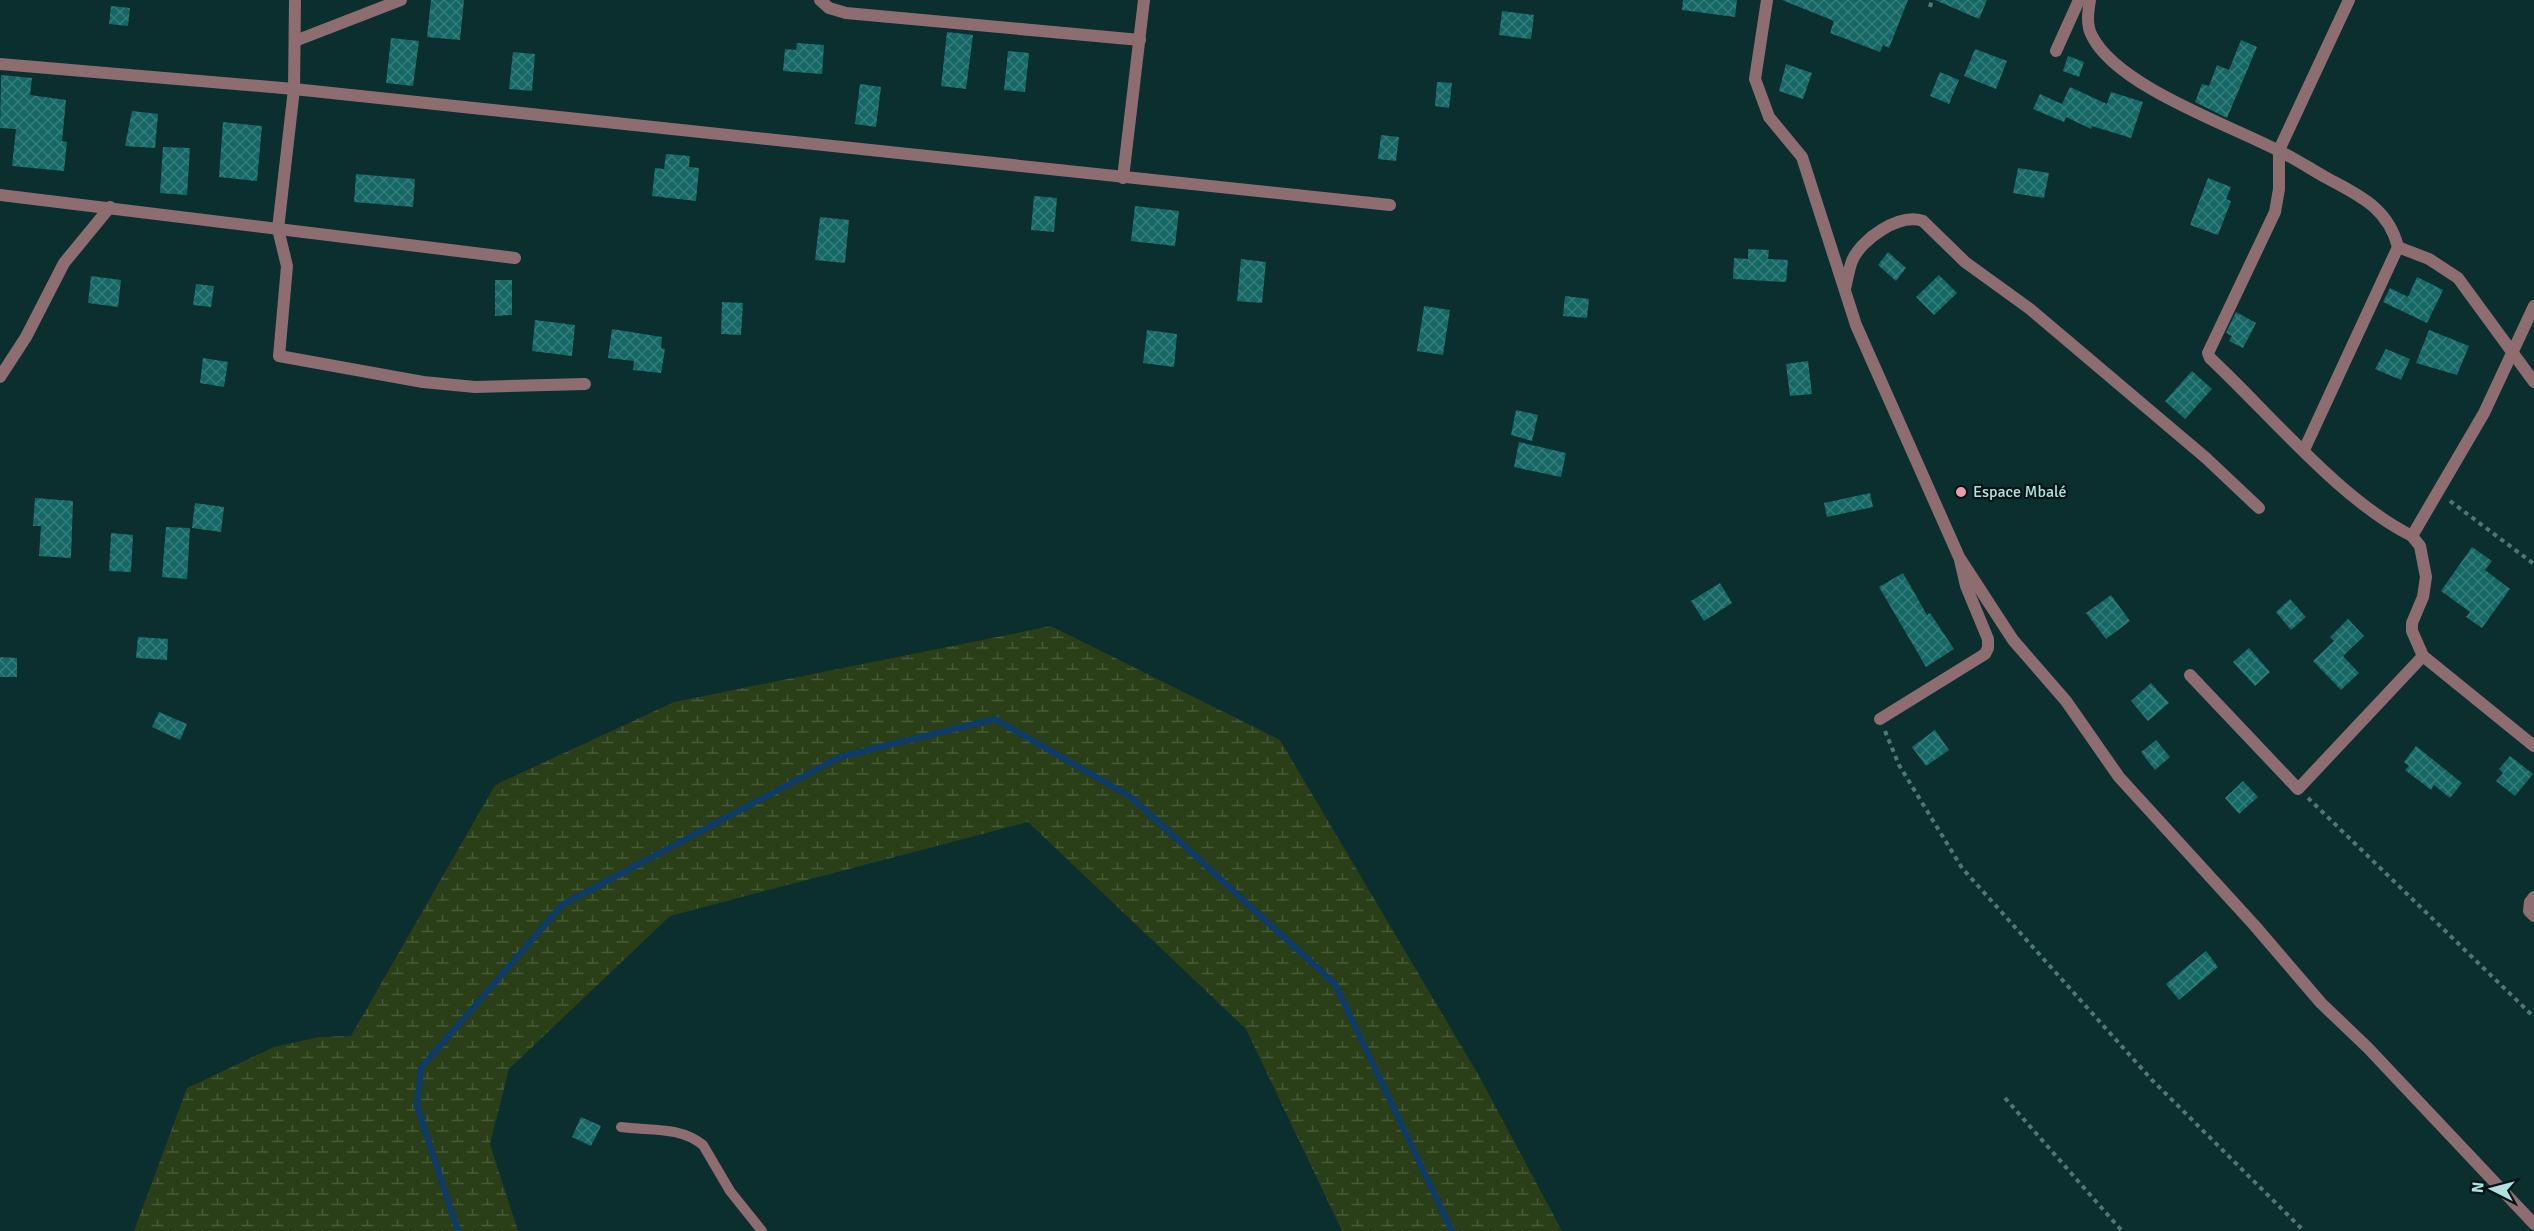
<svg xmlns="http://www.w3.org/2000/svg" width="2534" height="1231" font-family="Signika,sans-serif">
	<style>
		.wetland { fill: url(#wetland-marsh) }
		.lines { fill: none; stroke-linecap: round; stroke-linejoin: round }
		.stream { stroke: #0d3c6a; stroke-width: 6 }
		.building { fill: url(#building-cross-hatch) }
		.path { stroke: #4e7876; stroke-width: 4; stroke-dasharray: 4.5 4.5; stroke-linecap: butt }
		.service { stroke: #8d6d70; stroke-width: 10 }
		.minor { stroke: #8d6d70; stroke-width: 12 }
		.poi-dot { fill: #f49aa5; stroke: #001515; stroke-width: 2 }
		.labels { text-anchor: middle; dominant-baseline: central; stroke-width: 4.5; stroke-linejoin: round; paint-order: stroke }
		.poi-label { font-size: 16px; fill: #b0e1de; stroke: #001515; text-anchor: start }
	</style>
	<defs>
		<pattern id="wetland-marsh" width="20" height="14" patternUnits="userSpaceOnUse" patternTransform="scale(1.5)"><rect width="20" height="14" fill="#2a3e17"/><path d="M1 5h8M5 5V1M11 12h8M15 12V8" fill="none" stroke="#465a38"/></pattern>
		<pattern id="building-cross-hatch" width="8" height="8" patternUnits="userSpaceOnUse" patternTransform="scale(1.5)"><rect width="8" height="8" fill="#166866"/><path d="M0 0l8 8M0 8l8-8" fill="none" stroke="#357d7b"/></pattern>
	</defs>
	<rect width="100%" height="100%" fill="#0a2f2e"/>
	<!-- wetland -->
	<polygon class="wetland" points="1051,626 1280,740 1479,1076 1562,1231 1342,1231 1246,1029 1028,822 670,916 509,1069 490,1144 518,1231 134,1231 187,1088 274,1047 319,1037 351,1036 495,785 674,702"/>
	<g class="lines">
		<!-- stream -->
		<polyline class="stream" points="458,1231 417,1106 421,1068 562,905 840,757 995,719 1131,797 1335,984 1452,1231"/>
	</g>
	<!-- building -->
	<g class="building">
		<polygon points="431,0 464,0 460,40 427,37"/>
		<polygon points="1683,0 1737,0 1735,17 1682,10"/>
		<polygon points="1782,0 1908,0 1889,48 1883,45 1880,52 1830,33 1834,21"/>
		<polygon points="1935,0 1987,0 1979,19"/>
		<polygon points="111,6 130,8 128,26 109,24"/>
		<polygon points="1502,11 1534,15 1531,39 1499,35"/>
		<polygon points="947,32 973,35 966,89 941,86"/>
		<polygon points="391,38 419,41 413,86 386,83"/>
		<polygon points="2241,40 2257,47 2227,118 2195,102 2202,84 2209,86 2217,65 2229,70"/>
		<polygon points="797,43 824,45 822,74 783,71 785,49 796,50"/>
		<polygon points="1975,49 2007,61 1996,89 1964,76"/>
		<polygon points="1008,51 1029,53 1025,92 1004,90"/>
		<polygon points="513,52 535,54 532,91 509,89"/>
		<polygon points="2068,56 2084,62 2079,77 2063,71"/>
		<polygon points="1786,64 1812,73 1803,99 1779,91"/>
		<polygon points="1940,72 1959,80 1949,104 1930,96"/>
		<polygon points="1,75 32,78 30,95 66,100 62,141 67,142 64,171 12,166 16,129 0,128"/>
		<polygon points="1437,82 1452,83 1449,108 1435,106"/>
		<polygon points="860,84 881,87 876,127 855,124"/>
		<polygon points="2070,87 2107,104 2111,92 2143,102 2131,138 2092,126 2091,129 2066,117 2064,122 2033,109 2040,94 2062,104"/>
		<polygon points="132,111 158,114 155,148 125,146"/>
		<polygon points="223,122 262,126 257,181 219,177"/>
		<polygon points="1381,135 1399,137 1396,161 1378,159"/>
		<polygon points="163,147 190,148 187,195 160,193"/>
		<polygon points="666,154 690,156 689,167 699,168 696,201 652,196 655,168 664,169"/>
		<polygon points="2018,168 2049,173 2044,198 2013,193"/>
		<polygon points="356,174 415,179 413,207 354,202"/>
		<polygon points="2208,178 2231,187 2226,199 2231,201 2218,235 2190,225"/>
		<polygon points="1034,196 1057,198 1054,232 1031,230"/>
		<polygon points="1135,206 1179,211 1175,246 1131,241"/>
		<polygon points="820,217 849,220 845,263 815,260"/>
		<polygon points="1748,249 1769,250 1768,259 1788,260 1786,282 1733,279 1734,258 1748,259"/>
		<polygon points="1888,252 1906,268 1896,281 1878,265"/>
		<polygon points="1241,259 1266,262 1262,303 1237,301"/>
		<polygon points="1939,275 1957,293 1934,315 1916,297"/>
		<polygon points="91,276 121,280 118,307 88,303"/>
		<polygon points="2417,277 2443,290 2427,323 2383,302 2390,288 2408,297"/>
		<polygon points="495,280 512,280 512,315 495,316"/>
		<polygon points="196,284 214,286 211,307 193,305"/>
		<polygon points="1565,296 1589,299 1587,318 1563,316"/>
		<polygon points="722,302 743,303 741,335 721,334"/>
		<polygon points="1424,306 1450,310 1443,355 1417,351"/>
		<polygon points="2236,312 2256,323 2243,348 2229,341 2232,336 2226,333"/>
		<polygon points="535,320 575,325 572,356 532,351"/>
		<polygon points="612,329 662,337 661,348 665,349 661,373 633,370 634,361 608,358"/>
		<polygon points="1147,330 1177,334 1174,367 1143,363"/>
		<polygon points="2429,330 2469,346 2457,375 2416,363"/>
		<polygon points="2386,349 2410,359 2401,380 2375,369"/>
		<polygon points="203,358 228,362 224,387 200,383"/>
		<polygon points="1808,361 1812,394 1790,396 1786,364"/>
		<polygon points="2192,371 2212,389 2185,419 2165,401"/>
		<polygon points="1516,410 1538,415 1532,441 1511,435"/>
		<polygon points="1519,442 1566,453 1561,477 1514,467"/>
		<polygon points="1870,493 1873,507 1827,517 1824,503"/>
		<polygon points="35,498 73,501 71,558 39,556 41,526 33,526"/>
		<polygon points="195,503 224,507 221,532 192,528"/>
		<polygon points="166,527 190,528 187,579 162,577"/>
		<polygon points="111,533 133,535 131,572 109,571"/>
		<polygon points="2472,547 2492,561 2485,570 2510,589 2482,628 2466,617 2470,612 2441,591"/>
		<polygon points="1903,573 1927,615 1930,613 1954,649 1926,667 1879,587"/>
		<polygon points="1720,583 1732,603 1704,621 1691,601"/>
		<polygon points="2111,595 2130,621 2106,639 2086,613"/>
		<polygon points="2290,599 2306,617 2291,630 2276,612"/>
		<polygon points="2348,619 2364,636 2343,656 2359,673 2341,690 2313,661 2334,641 2330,637"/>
		<polygon points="138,637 168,639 167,660 136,658"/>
		<polygon points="2249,648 2270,672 2255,686 2233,662"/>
		<polygon points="0,657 17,658 17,677 0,677"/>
		<polygon points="2151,683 2169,703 2148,721 2131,701"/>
		<polygon points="159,712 187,724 180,740 152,727"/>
		<polygon points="1935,730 1949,750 1926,766 1912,747"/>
		<polygon points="2156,740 2170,757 2155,770 2141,752"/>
		<polygon points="2416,746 2462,783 2450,798 2434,785 2431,790 2405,770 2409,766 2404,762"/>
		<polygon points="2510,756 2533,774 2515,796 2496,781 2503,773 2499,769"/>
		<polygon points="2243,781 2258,797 2239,814 2225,798"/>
		<polygon points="2206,951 2218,967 2179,1000 2166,984"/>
		<polygon points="581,1117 601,1126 591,1146 572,1137"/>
	</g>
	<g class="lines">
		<!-- path -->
		<g class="path">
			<polyline points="1930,7 1932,0"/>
			<polyline points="2450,501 2534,564"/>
			<polyline points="1885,731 1899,765 1962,868 2152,1080 2304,1231"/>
			<polyline points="2308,798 2534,1017"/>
			<polyline points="2005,1098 2122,1231"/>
		</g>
		<!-- service -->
		<path class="service" d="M621,1127C650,1131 679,1126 703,1145L730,1191L762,1231"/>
		<!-- minor -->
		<g class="minor">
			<polyline points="295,0 294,89 278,229 287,266 279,356 423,382 475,387 585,384"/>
			<polyline points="820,0 829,8 846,13 1140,40"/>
			<polyline points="1767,0 1755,79 1769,117 1802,157 1856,325 1959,557 2013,640 2066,701 2119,777 2255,926 2321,1003 2368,1048 2534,1224"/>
			<path d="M2090,0C2088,12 2086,25 2092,36C2117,86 2227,124 2277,150C2294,158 2309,168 2325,177C2358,195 2388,207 2398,247L2304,450"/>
			<path d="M2349,0L2279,150V189L2275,212L2208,353L2210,358C2270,414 2340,500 2412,536"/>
			<polyline points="295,41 401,0"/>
			<polyline points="2056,51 2079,0"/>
			<polyline points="0,64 294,89 1390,205"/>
			<polyline points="1123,178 1144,0"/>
			<polyline points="0,195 515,258"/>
			<polyline points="2398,247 2429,259 2458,278 2534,382"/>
			<path d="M1845,289C1847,280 1849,269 1852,261C1861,239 1899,213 1923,221L1965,262L2030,309L2206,458L2259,508"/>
			<polyline points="2534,306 2484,413 2412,536 2420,546 2426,577 2423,597 2412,623 2412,631 2423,656 2534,746"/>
			<polyline points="0,377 26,337 64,263 110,207"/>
			<polyline points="2190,675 2298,789 2423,656"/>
			<polyline points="1880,719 1985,654 1988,648 1988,639 1966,586 1960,560"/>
			<polyline points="2534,897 2530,902 2529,911 2534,916"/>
		</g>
	</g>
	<!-- markers -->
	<circle class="poi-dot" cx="1961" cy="492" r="6"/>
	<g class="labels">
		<!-- poi labels -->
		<g class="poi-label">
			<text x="1973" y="492">Espace Mbalé</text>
		</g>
	</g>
	<!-- north arrow -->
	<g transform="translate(2492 1189) rotate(276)" stroke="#001515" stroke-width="4.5" paint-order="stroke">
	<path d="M0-4.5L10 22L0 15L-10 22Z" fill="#b0e1de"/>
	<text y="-9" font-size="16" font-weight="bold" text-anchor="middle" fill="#b0e1de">N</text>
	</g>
</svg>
